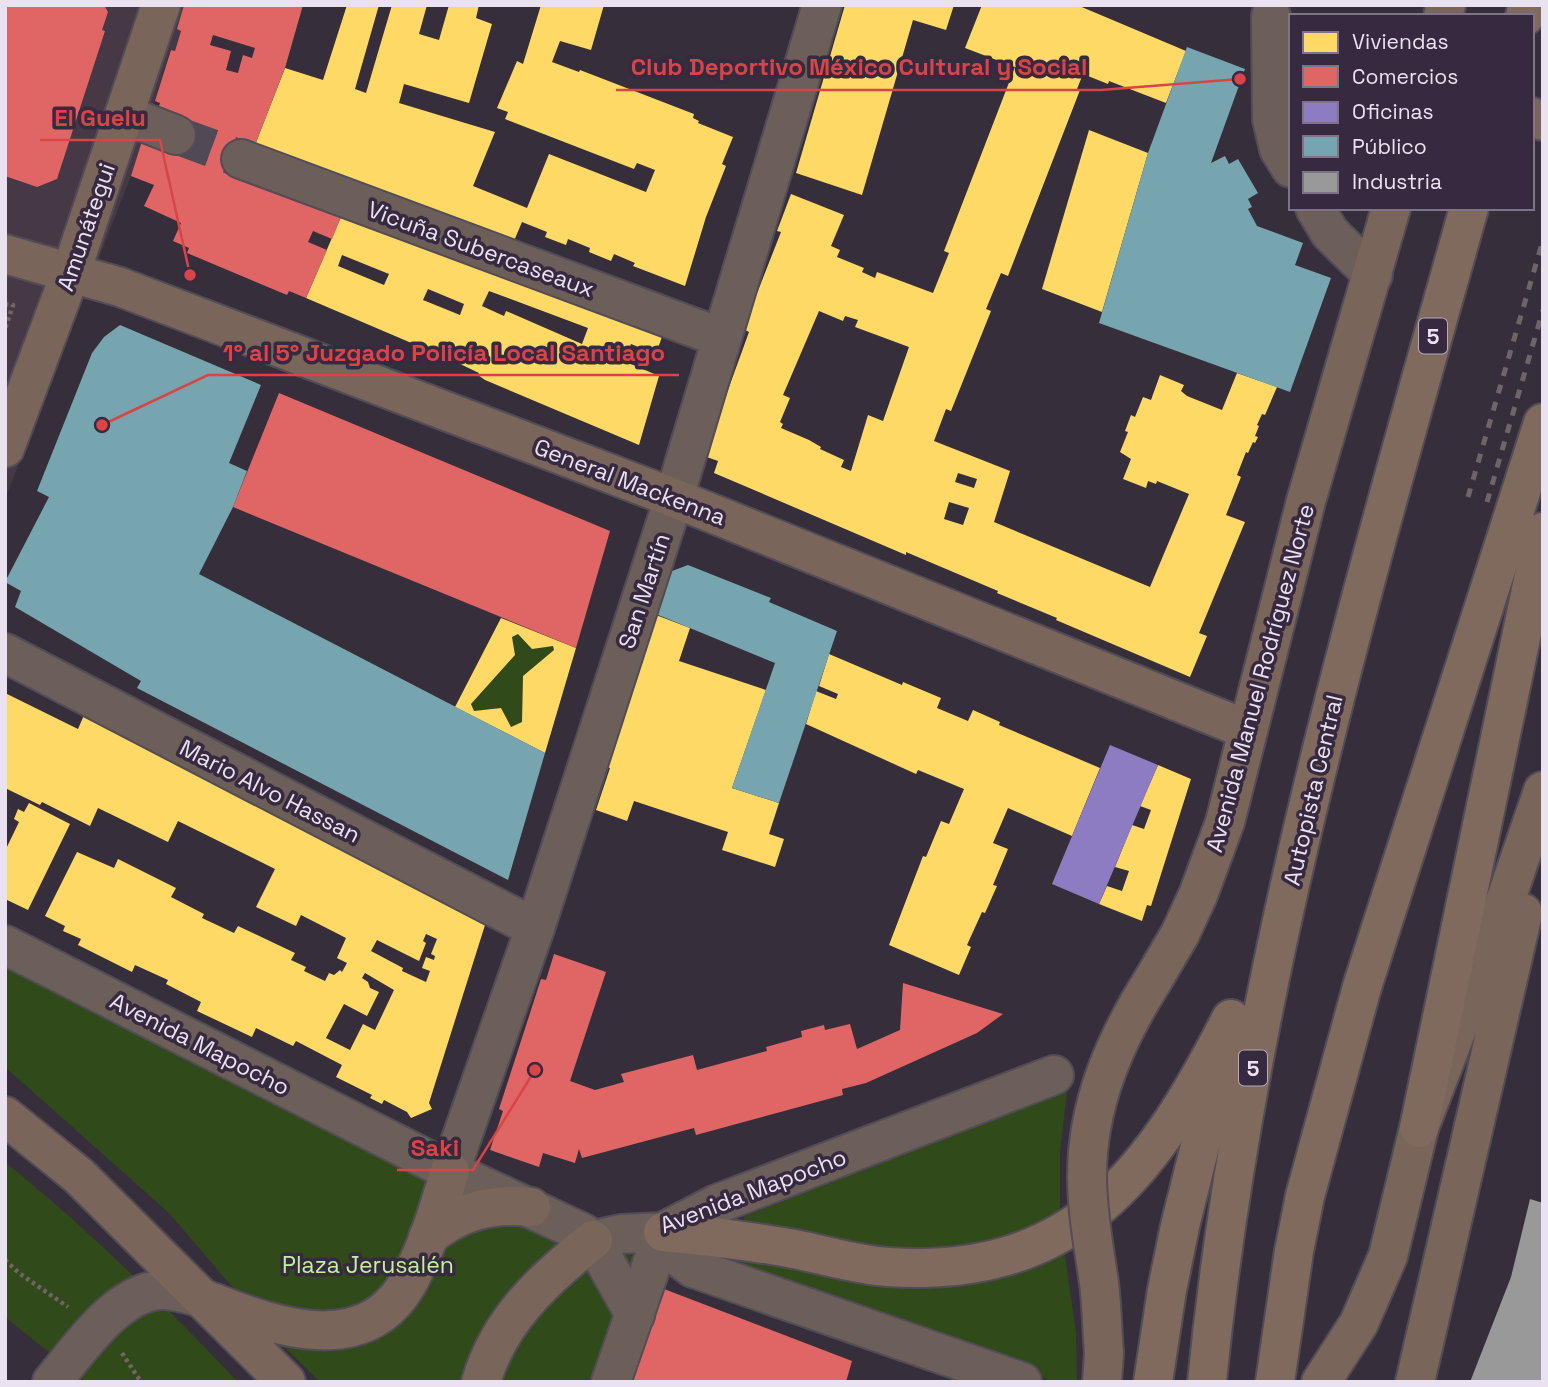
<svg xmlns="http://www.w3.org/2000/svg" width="1548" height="1387" font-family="'Space Grotesk',sans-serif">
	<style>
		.commercial { fill: #463845 }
		.green { fill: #314a1a }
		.homes { fill: #ffd966; fill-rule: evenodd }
		.shops { fill: #e06666; fill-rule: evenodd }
		.offices { fill: #8e7cc3 }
		.public { fill: #76a5af }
		.industry { fill: #999 }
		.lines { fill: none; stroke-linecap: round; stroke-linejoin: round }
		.minor-tunnel { stroke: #514956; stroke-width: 38; stroke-dasharray: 38 19; stroke-linecap: butt }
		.minor-casing { stroke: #524c57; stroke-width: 42 }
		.major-casing { stroke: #524c57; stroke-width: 42 }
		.highway-casing { stroke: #524c57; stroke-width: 42 }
		.path { stroke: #706565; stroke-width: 4.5; stroke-dasharray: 3.5 3.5; stroke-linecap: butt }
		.minor { stroke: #6c5e58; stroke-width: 38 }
		.major { stroke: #79655a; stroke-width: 38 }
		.highway { stroke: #806a5d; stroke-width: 38 }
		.rail { stroke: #6f6568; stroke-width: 5; stroke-dasharray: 9 9; stroke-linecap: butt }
		.major-bridge-casing { stroke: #524c57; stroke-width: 42; stroke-linecap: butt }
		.major-bridge { stroke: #79655a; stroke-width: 38 }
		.labels { text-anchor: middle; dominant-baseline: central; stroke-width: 7; stroke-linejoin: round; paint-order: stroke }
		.shield { fill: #372940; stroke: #b5aabc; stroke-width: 2 }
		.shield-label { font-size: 21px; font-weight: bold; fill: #ebe2f1 }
		.street-label { font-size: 23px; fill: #ebe2f1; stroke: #372940 }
		.park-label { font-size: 23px; fill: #bff499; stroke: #372940 }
		.leader { fill: none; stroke: #d94446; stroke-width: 2.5 }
		.callout-dot { fill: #d94446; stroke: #372940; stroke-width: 2.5 }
		.callout-label { font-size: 24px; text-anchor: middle; font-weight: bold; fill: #d94446; stroke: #372940; stroke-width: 7; stroke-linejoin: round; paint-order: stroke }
	</style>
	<rect width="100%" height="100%" fill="#362e3b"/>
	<!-- commercial -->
	<polygon class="commercial" points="5,5 184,5 177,29 181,31 175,51 170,50 131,176 5,499"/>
	<!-- green -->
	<g class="green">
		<polygon points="518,634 532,648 553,646 554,650 523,676 522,722 511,727 501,708 474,711 471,704 515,655 512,637"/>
		<polygon points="5,962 588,1242 653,1263 609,1382 320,1382 282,1345 169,1213 5,1067"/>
		<polygon points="1067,1091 1060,1152 1060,1215 1025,1233 945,1251 865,1248 745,1223 743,1217"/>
		<path d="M5,1162C88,1229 165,1305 238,1382H86L5,1317Z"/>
		<polygon points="1064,1249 1076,1333 1077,1382 1050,1382 1036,1371 705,1253 728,1254 785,1267 886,1282"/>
	</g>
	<!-- homes -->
	<g class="homes">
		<polygon points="347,5 379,5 355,89 366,93 392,5 427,5 419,34 439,40 449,5 479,5 476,18 492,24 469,103 404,84 399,103 495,132 473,186 527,208 549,154 646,192 655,170 637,163 634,169 505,119 508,112 497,108 517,61 523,64 541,5 604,5 591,50 560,41 552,62 579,72 580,70 694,114 693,118 699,121 698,123 733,137 722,164 726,166 706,217 685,286 633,266 635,263 614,254 611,261 589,252 590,248 568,239 566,245 545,237 547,232 522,222 511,248 253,150 285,68 323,80"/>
		<polygon points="845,5 954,5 946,30 913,20 862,195 796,173"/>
		<path d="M982,5H1077L1186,51L1166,103L1109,81L1108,84L1083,74L1077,89L1080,90L1008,276L1001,273L986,309L991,311L951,411L946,409L934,441L1010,471L994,522L1150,587L1189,494L1157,481L1156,484L1148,481L1146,488L1123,479L1131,459L1120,452L1128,432L1125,431L1131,415L1135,417L1143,397L1151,400L1160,375L1184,385L1181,391L1187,396L1222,410L1237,373L1277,387L1265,415L1262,414L1257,425L1259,426L1255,436L1258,437L1255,443L1253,442L1248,453L1246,452L1237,475L1241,477L1226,515L1245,522L1199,633L1207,636L1190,677L1056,620L1057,618L997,593L998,591L906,552V555L714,473L718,461L704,456L749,332L743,329L781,232L777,231L791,194L844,215L831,246L840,250L837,257L864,268L862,272L875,278L877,272L933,293L949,253L944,251L1015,67L965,48ZM819,311L843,321L845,316L858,320L855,327L909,347L883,421L868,415L851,471L841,467L844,460L820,449L821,447L809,440L781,428L783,424L780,422L790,398L783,395ZM958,473L977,479L974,488L955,482ZM949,502L969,508L963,525L944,519Z"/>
		<polygon points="1089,130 1148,153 1102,312 1042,289"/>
		<path d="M344,210L664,331L656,354L631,344L624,361L659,376L639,445L485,380L478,375L479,373L456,362L306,298ZM342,255L389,274L384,285L338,266ZM428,289L464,304L460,315L423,300ZM489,291L588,328L582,344L506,311L504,316L482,306Z"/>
		<polygon points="656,615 690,628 679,661 766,690 732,788 779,803 769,834 784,839 775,867 722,850 728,832 634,801 627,821 596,810 610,768 606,767"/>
		<path d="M501,618L576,648L545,753L455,707ZM518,634L532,649L553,646L554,650L523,676L522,722L511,727L501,708L474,711L471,704L515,655L512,637Z"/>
		<polygon points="829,654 902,685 903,682 941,698 937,708 968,721 973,710 1000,722 999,725 1100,768 1072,836 1008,808 993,843 1008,849 993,885 997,886 985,913 982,912 967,945 971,947 959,975 889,945 923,856 926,857 941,821 949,824 964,789 918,770 916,774 806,724 816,691 836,699 838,694 819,686"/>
		<path d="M5,693L78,729L84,715L485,925L429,1103L432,1109L411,1118L407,1112L384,1100L382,1104L370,1098L372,1095L336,1077L342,1065L296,1041L293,1046L256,1028L252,1037L197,1011L201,1002L166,984L168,980L135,965L132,972L78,945L81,939L63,931L65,926L45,916L77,852L114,868L118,859L176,888L171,897L204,914L202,918L234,933L238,926L295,953L291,960L306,967L304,971L325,981L329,973L334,975L340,970L342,972L347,963L337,958L346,938L301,915L296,926L256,907L275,869L178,821L168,842L98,808L90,826L42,802L40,805L5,788ZM426,934L437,939L431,954L435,956L434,960L426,957L422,968L430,971L426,982L402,971L403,968L371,951L377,940L419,961L426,943L423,941ZM365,973L394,990L375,1030L363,1024L350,1050L326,1038L344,1004L367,1016L379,992L370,988L368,982L362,978Z"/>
		<polygon points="1158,765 1191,779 1151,906 1147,905 1142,921 1099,904 1107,886 1122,891 1129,871 1115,867 1132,825 1144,829 1151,810 1140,806"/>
		<polygon points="29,803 70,824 28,910 5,899 5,851 19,822 14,819 18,809 24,812"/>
	</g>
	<!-- shops -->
	<g class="shops">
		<polygon points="5,5 104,5 108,12 102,30 105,31 57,179 37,187 5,176"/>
		<path d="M184,5H303L285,68L253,150L344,210L332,239L313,231L308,242L327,250L306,298L289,291L287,295L187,253L189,248L173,241L181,223L144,206L154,185L131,176L142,141L176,135L182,115L159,106L160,103L155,101L171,50L175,51L181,31L177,29ZM213,35L255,48L252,58L243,55L238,73L226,70L231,51L210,45Z"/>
		<polygon points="279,393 610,531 576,648 233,507"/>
		<polygon points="554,954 606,972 570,1081 595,1090 624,1082 621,1074 693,1055 697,1070 767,1051 766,1047 802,1037 801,1031 824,1025 825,1030 850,1024 857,1049 900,1030 903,983 1003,1014 977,1033 866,1083 842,1089 843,1095 696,1135 694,1128 582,1158 579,1149 575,1163 543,1153 539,1167 490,1150 503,1111 499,1109 541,979 546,980"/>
		<polygon points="664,1289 852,1361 846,1382 629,1382"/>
	</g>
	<!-- offices -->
	<polygon class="offices" points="1110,745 1158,765 1099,904 1052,884"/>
	<!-- public -->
	<g class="public">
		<polygon points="1187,47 1245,69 1211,163 1225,156 1229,164 1238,159 1258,193 1248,199 1252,207 1248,209 1257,226 1303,243 1295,265 1331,278 1290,392 1099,323 1148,153"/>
		<polygon points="120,325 261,385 229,463 247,471 233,507 199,574 545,753 508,880 137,688 141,681 15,607 21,591 5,582 49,497 37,491 92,353 104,337"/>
		<polygon points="688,565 771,598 769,602 837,631 779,803 732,788 775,663 651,612 664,574"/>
	</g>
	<!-- industry -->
	<polygon class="industry" points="1530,1199 1543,1203 1543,1382 1470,1382 1511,1277"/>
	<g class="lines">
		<!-- minor-tunnel -->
		<polyline class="minor-tunnel" points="176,135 241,159"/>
		<!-- minor casing -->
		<g class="minor-casing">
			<g id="minor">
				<polyline points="1271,16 1272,119 1279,149 1291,168"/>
				<polyline points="125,115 176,135"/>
				<polyline points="241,159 722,338"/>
				<polyline points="1315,208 1330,233 1373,275"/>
				<polyline points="5,653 535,928"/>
				<polyline points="5,945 450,1171 583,1233 593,1240 635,1315"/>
				<polyline points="450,1171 535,928 674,498 822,5"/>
				<polyline points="663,1232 676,1255 693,1268 1022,1382"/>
				<polyline points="593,1240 621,1234 663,1232 717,1204 1054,1075"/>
				<path d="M52,1382C78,1351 116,1293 160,1290C174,1289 190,1295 203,1298"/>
				<polyline points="611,1382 663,1232"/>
			</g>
		</g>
		<!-- major casing -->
		<g class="major-casing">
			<g id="major">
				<polyline points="1443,16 1446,5"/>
				<polyline points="1532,117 1543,121"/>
				<polyline points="5,254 120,287 674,498 1248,730"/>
				<polyline points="5,448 71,272 161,5"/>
				<polyline points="1153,980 1180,934 1198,895 1225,822 1306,501 1391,208"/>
				<polyline points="5,1116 79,1176 286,1382"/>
				<path d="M428,1237C459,1211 492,1203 531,1207"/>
				<path d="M212,1302C280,1329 369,1359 411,1277C429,1243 439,1206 450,1171"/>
				<path d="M481,1382C499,1320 544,1279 593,1240"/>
				<polyline points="1102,1382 1104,1353"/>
				<polyline points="1321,1382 1359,1323 1388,1256 1419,1128 1495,931 1543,791"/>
				<polyline points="1415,1382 1523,913"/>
			</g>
		</g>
		<!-- highway casing -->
		<g class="highway-casing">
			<g id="highway">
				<polyline points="1525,16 1528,5"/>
				<polyline points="1419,1128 1543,532"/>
				<path d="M663,1232C707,1236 751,1241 794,1249C825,1255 857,1265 888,1267C1076,1280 1154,1170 1231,1019"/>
				<polyline points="1153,1382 1167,1290 1180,1226 1221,1062"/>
				<path d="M1207,1382C1246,982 1361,594 1469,208"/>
				<polyline points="1275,1382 1294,1251 1305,1196 1362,987 1543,423"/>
			</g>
		</g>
		<!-- path -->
		<g class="path">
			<polyline points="5,304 13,305 5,329"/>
			<polyline points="5,1260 19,1273 68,1307"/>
			<polyline points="122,1353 141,1382"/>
		</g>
		<!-- minor -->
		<use href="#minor" class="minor"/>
		<!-- major -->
		<use href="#major" class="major"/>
		<!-- highway -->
		<use href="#highway" class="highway"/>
		<!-- rail -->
		<g class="rail">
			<polyline points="1468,497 1543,240"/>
			<polyline points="1487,502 1543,310"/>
		</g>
		<!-- major-bridge casing -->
		<g class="major-bridge-casing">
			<path id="major-bridge" d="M1104,1353C1102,1330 1102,1306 1099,1283C1094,1248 1087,1212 1087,1176C1087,1104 1115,1040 1153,980"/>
		</g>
		<!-- major-bridge -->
		<use href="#major-bridge" class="major-bridge"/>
	</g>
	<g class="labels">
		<!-- shield labels -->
		<g class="shield">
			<rect x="1419" y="318.5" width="28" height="35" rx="5"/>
			<rect x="1239" y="1050.5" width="28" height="35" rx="5"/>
		</g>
		<g class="shield-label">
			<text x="1433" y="336">5</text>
			<text x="1253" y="1068">5</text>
		</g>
		<!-- street labels -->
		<g class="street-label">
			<text transform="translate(86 227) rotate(-71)">Amunátegui</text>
			<text transform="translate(481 249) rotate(20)">Vicuña Subercaseaux</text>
			<text transform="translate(630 482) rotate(21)">General Mackenna</text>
			<text transform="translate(644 591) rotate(-72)">San Martín</text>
			<text transform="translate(1260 678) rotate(-75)">Avenida Manuel Rodríguez Norte</text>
			<text transform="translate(1313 790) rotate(-77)">Autopista Central</text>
			<text transform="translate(270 791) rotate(27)">Mario Alvo Hassan</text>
			<text transform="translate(200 1044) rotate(27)">Avenida Mapocho</text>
			<text transform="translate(753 1191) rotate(-21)">Avenida Mapocho</text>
		</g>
		<!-- park labels -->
		<g class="park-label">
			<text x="368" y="1265">Plaza Jerusalén</text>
		</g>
	</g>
	<!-- callouts -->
	<path class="leader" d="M1240 79L1101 90H616M190 275L160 140H40M102 425L208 375H679M535 1070L473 1170H397"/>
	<g class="callout-dot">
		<circle cx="1240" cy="79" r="7"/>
		<circle cx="190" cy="275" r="7"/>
		<circle cx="102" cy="425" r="7"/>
		<circle cx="535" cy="1070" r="7"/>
	</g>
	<g class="callout-label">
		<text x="859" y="75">Club Deportivo México Cultural y Social</text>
		<text x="100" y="126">El Guelu</text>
		<text x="444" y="361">1° al 5° Juzgado Policía Local Santiago</text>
		<text x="435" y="1156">Saki</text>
	</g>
	<!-- border -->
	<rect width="1548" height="1387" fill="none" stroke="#ebe2f1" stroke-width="14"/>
	<!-- legend -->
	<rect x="1289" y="14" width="245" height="196" fill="#372940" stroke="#7f7387" stroke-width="2"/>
	<rect x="1303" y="32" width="35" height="21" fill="#ffd966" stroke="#7f7387" stroke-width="2"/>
	<text x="1352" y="49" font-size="21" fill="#ebe2f1">Viviendas</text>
	<rect x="1303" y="66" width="35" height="21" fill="#e06666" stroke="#7f7387" stroke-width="2"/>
	<text x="1352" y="84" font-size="21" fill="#ebe2f1">Comercios</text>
	<rect x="1303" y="102" width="35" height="21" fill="#8e7cc3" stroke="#7f7387" stroke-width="2"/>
	<text x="1352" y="119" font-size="21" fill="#ebe2f1">Oficinas</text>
	<rect x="1303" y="136" width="35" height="21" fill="#76a5af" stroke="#7f7387" stroke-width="2"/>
	<text x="1352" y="154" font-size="21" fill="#ebe2f1">Público</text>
	<rect x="1303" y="172" width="35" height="21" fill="#999999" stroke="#7f7387" stroke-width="2"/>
	<text x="1352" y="189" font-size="21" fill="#ebe2f1">Industria</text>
</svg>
